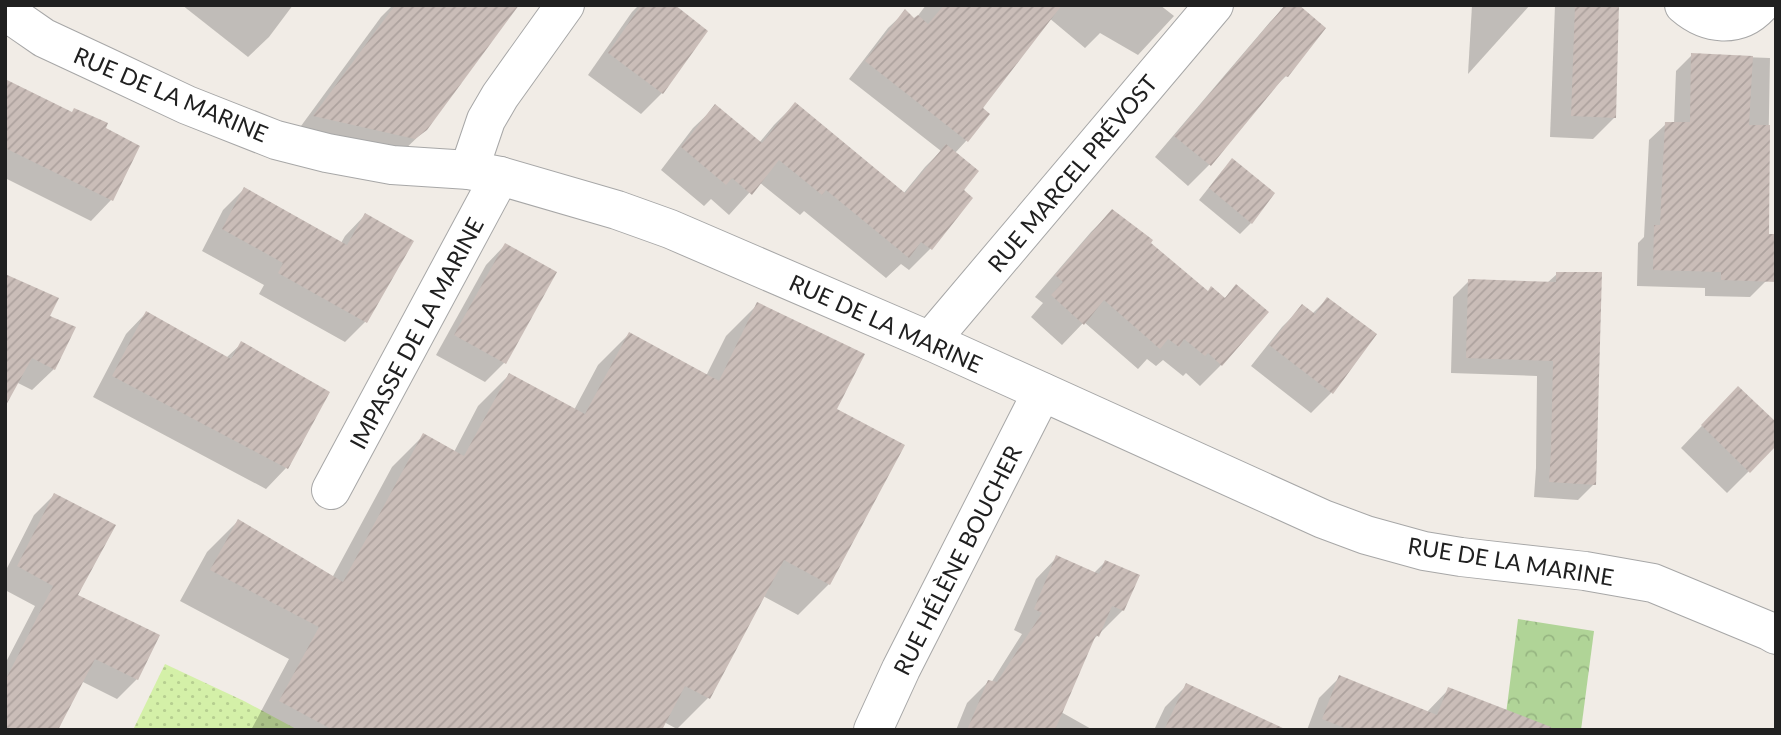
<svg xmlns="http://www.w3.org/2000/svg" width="1781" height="735" font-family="Lato,sans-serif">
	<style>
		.grass { fill: url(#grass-dots) }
		.forest { fill: url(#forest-crowns) }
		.shadow { fill: #0003 }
		.building { fill: url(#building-hatch) }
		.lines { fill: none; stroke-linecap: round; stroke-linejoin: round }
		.street-casing { stroke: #a7a7a7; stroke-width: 40 }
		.street { stroke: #fff; stroke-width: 38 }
		.labels { text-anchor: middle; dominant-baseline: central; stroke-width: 7; stroke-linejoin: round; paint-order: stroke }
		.street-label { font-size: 23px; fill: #202020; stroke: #fff }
	</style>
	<defs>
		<pattern id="grass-dots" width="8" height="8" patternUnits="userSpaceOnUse" patternTransform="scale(1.75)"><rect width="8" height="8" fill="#d4f0a8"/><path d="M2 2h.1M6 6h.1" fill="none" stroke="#b6ce90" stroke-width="1.8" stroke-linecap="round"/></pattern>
		<pattern id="forest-crowns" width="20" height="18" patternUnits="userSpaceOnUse" patternTransform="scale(1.75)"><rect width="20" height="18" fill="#b0d497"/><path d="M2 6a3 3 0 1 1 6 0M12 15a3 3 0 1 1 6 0" fill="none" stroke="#97b682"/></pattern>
		<pattern id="building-hatch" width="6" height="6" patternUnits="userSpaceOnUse" patternTransform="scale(1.75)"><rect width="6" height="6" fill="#cabdb8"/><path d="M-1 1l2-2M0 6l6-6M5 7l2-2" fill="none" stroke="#ada29e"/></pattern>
	</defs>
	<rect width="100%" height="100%" fill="#f1ece6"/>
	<!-- grass -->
	<polygon class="grass" points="165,664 244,701 298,730 133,730"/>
	<!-- forest -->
	<polygon class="forest" points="1518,619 1594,631 1581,730 1504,730"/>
	<!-- shadow -->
	<g class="shadow">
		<polygon points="182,5 293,5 269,37 248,57"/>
		<polygon points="393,5 425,5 426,129 399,155 290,141 381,17"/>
		<polygon points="639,5 672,5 662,93 641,114 588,75 632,12"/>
		<polygon points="926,5 1028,5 981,108 988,114 966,141 955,153 962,190 971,198 930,249 909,270 901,264 886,278 804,211 800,215 759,182 729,215 711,199 704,206 661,170 693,128 715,107 759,143 774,125 795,104 903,194 925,167 941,151 849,79 888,28 905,12 914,21"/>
		<polygon points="1048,5 1160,5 1174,16 1138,55 1100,33 1085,48 1042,12"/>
		<polygon points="1287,5 1286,76 1265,97 1209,165 1188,186 1155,157 1270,22"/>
		<polygon points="1472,5 1530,5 1468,74"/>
		<polygon points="1555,5 1617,5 1614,118 1593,139 1550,137"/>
		<polygon points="1692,55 1770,58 1766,281 1750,297 1705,296 1705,288 1637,286 1638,243 1644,237 1649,140 1666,124 1674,124 1676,71"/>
		<polygon points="5,81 104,128 138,147 111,200 91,221 5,178"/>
		<polygon points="1233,160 1251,223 1240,234 1199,200 1222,171"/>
		<polygon points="244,189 341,243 345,236 365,215 366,321 345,342 259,294 264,285 202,251 223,210"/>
		<polygon points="1112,211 1207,292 1224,299 1236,286 1221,365 1200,386 1186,373 1183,376 1163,360 1156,366 1147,359 1138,369 1084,322 1062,345 1031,317 1043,303 1035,297 1091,232"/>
		<polygon points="505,245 504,363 485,382 436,355 486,265"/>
		<polygon points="1557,274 1594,484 1578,500 1534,497 1536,468 1537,376 1451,373 1453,297 1469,281 1547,283"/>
		<polygon points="1327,299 1331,393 1311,413 1251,366 1282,327 1302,307 1312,314"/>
		<polygon points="757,305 834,409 829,584 798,615 763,596 708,698 677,729 664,722 660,730 251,730 289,659 180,601 207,552 238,521 332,578 392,467 423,436 454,452 478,406 509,375 574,410 598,365 629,334 706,376 726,336"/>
		<polygon points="146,313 226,358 241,344 286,468 266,489 93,397 126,334"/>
		<polygon points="48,317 54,369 32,390 10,379"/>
		<polygon points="1717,410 1776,444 1727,493 1681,448"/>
		<polygon points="54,495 75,596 137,679 117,699 81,681 5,730 5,664 35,606 5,590 5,572 34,515"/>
		<polygon points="1057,557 1094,573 1105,562 1123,610 1091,642 1061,712 1093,730 956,730 967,703 988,682 991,683 1022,634 1014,630 1036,579"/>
		<polygon points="1340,677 1427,712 1449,689 1479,730 1307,730 1319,698"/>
		<polygon points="1186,686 1234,730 1154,730 1165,707"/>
	</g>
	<!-- building -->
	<g class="building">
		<polygon points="395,5 519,5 427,130 415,139 313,116"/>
		<polygon points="641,5 675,5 708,31 663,94 608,53"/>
		<polygon points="944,5 1062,5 983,108 990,114 968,142 865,61 905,9 914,18 918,15 928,24"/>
		<polygon points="1285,5 1299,5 1326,28 1288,77 1285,76 1211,166 1174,136"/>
		<polygon points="1575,5 1619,5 1616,118 1571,116"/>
		<polygon points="1691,53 1753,56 1749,125 1770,125 1769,234 1776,234 1776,282 1721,280 1721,272 1653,270 1654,225 1660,225 1665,122 1690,122"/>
		<polygon points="5,79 72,112 74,108 108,123 106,128 140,146 113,201 5,148"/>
		<polygon points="795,102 905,193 946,144 979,171 964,190 973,198 932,250 921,242 909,258 826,190 822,195 779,160 752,195 732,178 726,185 681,147 715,104 762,143"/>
		<polygon points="1232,158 1275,193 1252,224 1209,188"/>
		<polygon points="244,187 347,245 365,213 414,241 367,323 278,273 283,263 222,229"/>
		<polygon points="1112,209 1153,240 1151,243 1208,291 1211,286 1225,298 1236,284 1269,312 1222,366 1208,353 1205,356 1184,339 1179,347 1168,339 1160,349 1104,300 1084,325 1051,295 1063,282 1055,275"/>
		<polygon points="505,243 557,272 506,364 454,335"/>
		<polygon points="1556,272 1602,272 1596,485 1549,482 1551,451 1553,361 1466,358 1468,279 1556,282"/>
		<polygon points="5,274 59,298 50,316 76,327 55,370 32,358 5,407"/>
		<polygon points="1327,297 1377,334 1333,394 1269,345 1302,304 1315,314"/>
		<polygon points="757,302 865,354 837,409 905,445 830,585 784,560 710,699 685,686 662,730 333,730 279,701 319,627 210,570 238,519 343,582 423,433 464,456 509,373 585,414 629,332 719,381"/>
		<polygon points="146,311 231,359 241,341 330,392 288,469 112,376"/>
		<polygon points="1738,386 1776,422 1776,446 1750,473 1701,425"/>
		<polygon points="54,493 116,525 78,595 160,635 138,680 95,659 58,730 5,730 5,681 53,586 17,566"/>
		<polygon points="1056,555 1099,574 1105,560 1140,575 1124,611 1112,606 1099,637 1096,635 1055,730 967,730 988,680 997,682 1042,613 1034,609"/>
		<polygon points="1339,675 1437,715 1448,687 1551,727 1551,730 1350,730 1322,719"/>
		<polygon points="1186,683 1287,730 1164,730"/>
	</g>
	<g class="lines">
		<!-- street casing -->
		<g class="street-casing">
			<g id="street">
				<path d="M1684,5C1707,25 1738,29 1760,5"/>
				<polyline points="5,11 44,38 102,65 187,105 276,140 327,153 392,165 469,170 500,176 617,210 670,229 930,341 1323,519 1366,535 1424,551 1461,557 1585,571 1653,583 1769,631 1776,635"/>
				<polyline points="469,170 486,120 500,96 565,5"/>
				<polyline points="930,341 1214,5"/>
				<polyline points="331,490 500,176"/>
				<polyline points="873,730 901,669 1042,392"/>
			</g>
		</g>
		<!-- street -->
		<use href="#street" class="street"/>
	</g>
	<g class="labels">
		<!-- street labels -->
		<g class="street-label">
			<text transform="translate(171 94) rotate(23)">RUE DE LA MARINE</text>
			<text transform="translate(1072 173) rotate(-50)">RUE MARCEL PRÉVOST</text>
			<text transform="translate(886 323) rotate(24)">RUE DE LA MARINE</text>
			<text transform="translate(416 333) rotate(-62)">IMPASSE DE LA MARINE</text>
			<text transform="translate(957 560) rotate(-63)">RUE HÉLÈNE BOUCHER</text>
			<text transform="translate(1511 561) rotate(9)">RUE DE LA MARINE</text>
		</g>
	</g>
	<!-- border -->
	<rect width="1781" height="735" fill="none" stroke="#202020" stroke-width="14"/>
</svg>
